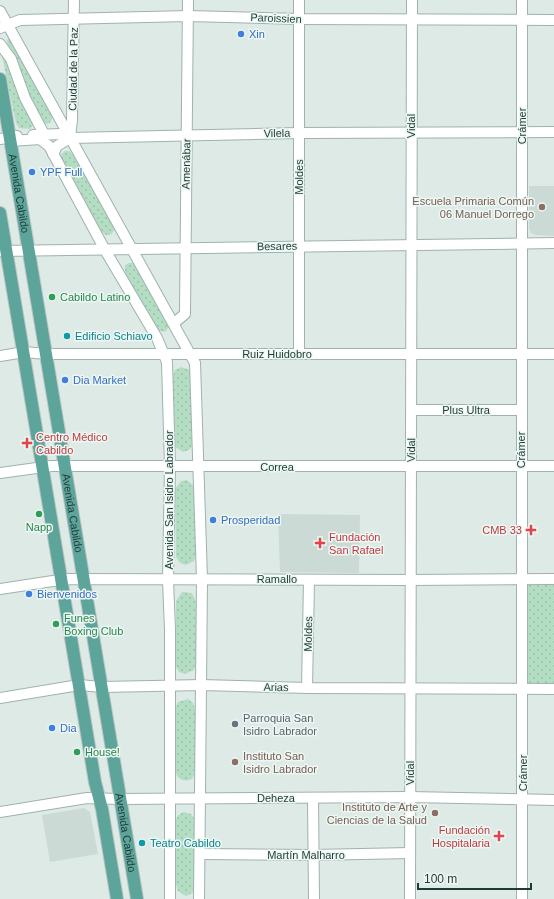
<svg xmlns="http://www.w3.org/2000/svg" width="554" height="899" font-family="Helvetica,sans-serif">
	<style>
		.built { fill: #cbdad5 }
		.park { fill: url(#park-dots) }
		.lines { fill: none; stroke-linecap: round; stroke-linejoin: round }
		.minor-casing { stroke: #a0b2ae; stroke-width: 12 }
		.major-casing { stroke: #bcc4c3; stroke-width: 14 }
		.minor { stroke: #fff; stroke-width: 10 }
		.major { stroke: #5da49a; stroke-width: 12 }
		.shop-dot { fill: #3f7fe0; stroke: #edf7f3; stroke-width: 1.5 }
		.education-dot { fill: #8d6e63; stroke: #edf7f3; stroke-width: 1.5 }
		.leisure-dot { fill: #2e9e5b; stroke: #edf7f3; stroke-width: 1.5 }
		.culture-dot { fill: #0f9aa8; stroke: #edf7f3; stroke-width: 1.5 }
		.health-dot { fill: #e0444e; stroke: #edf7f3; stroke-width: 1.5 }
		.worship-dot { fill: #6b7280; stroke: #edf7f3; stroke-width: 1.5 }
		.labels { text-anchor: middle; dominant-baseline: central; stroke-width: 3; stroke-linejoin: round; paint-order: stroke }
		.street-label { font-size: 11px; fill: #1e3b37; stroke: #edf7f3 }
		.shop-label { font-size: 11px; fill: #366cbe; stroke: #edf7f3; text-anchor: start }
		.education-label { font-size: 11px; fill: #785e54; stroke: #edf7f3; text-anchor: end }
		.leisure-label { font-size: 11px; fill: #27864d; stroke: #edf7f3; text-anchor: start }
		.culture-label { font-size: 11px; fill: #0d838f; stroke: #edf7f3; text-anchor: start }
		.health-label { font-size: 11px; fill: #be3a42; stroke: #edf7f3; text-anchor: start }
		.worship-label { font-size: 11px; fill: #5b616d; stroke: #edf7f3; text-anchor: start }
	</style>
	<defs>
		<pattern id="park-dots" width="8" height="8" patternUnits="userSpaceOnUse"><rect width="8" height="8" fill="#b3dec4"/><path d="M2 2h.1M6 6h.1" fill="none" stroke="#9abfa9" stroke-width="1.8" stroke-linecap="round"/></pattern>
	</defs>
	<rect width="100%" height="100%" fill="#ddeae6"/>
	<!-- built -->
	<g class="built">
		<polygon points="529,186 554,186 554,236 536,235 531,233 529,228"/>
		<polygon points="278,514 360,515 359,573 280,572"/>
		<polygon points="84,808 90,812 98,854 50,862 42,815"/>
	</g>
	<!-- park -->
	<g class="park">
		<polygon points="10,38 53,116 50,123 46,124 41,122 24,84 19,66 8,49 7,40"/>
		<polygon points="2,56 6,59 33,125 30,129 19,128 16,123"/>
		<polygon points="65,151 69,151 73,154 114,225 115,230 110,235 106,235 102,232 61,162 60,155"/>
		<polygon points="129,263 134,263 169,327 165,332 157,330 125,272 125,265"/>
		<polygon points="181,367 190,370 193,445 189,450 183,452 175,447 173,376 175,370"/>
		<polygon points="187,480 195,487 196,555 194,561 186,565 180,563 176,557 175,489 181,481"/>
		<polygon points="525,583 554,584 554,684 528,684"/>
		<polygon points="182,592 192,593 196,602 197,655 194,670 185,674 179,672 176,667 176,601"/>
		<path d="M188,699L193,703L195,709L196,771L192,779C185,782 179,780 176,774L175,708L178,702Z"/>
		<polygon points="184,812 191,814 195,819 194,892 186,896 178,891 176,885 175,822 178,815"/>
	</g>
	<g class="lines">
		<!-- minor casing -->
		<g class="minor-casing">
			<g id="minor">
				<polyline points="299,0 299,354"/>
				<polyline points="522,0 522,899"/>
				<polyline points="0,11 195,363 202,579 199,899"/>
				<polyline points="0,28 20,20 188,16 299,19 554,20"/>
				<polyline points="0,44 11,59 25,98 44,134"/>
				<polyline points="33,135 61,134 70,138 299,133 554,132"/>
				<polyline points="70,138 72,120 74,0"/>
				<polyline points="0,139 17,136"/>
				<polyline points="11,141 40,139 49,146 105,250 157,338 167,362 170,466 168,580 170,630 170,899"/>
				<polyline points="53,154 57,146 70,138"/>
				<polyline points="0,251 554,243"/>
				<polyline points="174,323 185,314 188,0"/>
				<polyline points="0,356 24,352 46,354 554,354"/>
				<polyline points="412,410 521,410"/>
				<polyline points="0,473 51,466 554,466"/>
				<polyline points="0,589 66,579 411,580 554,579"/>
				<polyline points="307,688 309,580"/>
				<polyline points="0,698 79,685 102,687 202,685 307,688 554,689"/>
				<polyline points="313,799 314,899"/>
				<polyline points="0,812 87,798 120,799 410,797 554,800"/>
				<polyline points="201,854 313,855 410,853"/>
				<polyline points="410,899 412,0"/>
			</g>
		</g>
		<!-- major casing -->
		<g class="major-casing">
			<g id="major">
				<path id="s1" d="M0,79L137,899"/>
				<polyline points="0,213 95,782 102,809 117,899"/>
			</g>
		</g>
		<!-- minor -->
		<use href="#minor" class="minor"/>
		<!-- major -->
		<use href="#major" class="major"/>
	</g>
	<!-- markers -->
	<g class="shop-dot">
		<circle cx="241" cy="34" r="4"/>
		<circle cx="32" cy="172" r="4"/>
		<circle cx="65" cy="380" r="4"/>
		<circle cx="213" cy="520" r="4"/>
		<circle cx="29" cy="594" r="4"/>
		<circle cx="52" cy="728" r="4"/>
	</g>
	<g class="education-dot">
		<circle cx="542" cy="207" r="4"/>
		<circle cx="235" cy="762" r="4"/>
		<circle cx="435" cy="813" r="4"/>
	</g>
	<g class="leisure-dot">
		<circle cx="52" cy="297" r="4"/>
		<circle cx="39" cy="514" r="4"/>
		<circle cx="56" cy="624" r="4"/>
		<circle cx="77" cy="752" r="4"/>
	</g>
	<g class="culture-dot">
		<circle cx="67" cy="336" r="4"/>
		<circle cx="142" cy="843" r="4"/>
	</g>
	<g class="health-dot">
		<path d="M25 437h4v4h4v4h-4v4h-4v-4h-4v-4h4z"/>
		<path d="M529 524h4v4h4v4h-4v4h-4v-4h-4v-4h4z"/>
		<path d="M318 537h4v4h4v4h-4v4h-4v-4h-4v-4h4z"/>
		<path d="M497 830h4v4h4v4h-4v4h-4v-4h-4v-4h4z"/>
	</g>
	<circle class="worship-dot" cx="235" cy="724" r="4"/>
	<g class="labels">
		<!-- street labels -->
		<g class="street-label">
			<text transform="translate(276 18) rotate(2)">Paroissien</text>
			<text transform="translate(73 69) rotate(-89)">Ciudad de la Paz</text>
			<text transform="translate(411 126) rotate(-90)">Vidal</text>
			<text transform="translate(522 126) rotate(-90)">Crámer</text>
			<text transform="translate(277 133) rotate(-1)">Vilela</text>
			<text transform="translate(186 164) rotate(-89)">Amenábar</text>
			<text transform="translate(299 177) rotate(-90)">Moldes</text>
			<text stroke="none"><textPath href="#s1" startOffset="116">Avenida Cabildo</textPath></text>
			<text transform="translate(277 246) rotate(-1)">Besares</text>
			<text x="277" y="354">Ruiz Huidobro</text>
			<text x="466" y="410">Plus Ultra</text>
			<text transform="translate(411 450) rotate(-89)">Vidal</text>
			<text transform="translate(521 450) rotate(-90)">Crámer</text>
			<text x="277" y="467">Correa</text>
			<text transform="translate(169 500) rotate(-90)">Avenida San Isidro Labrador</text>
			<text stroke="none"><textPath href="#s1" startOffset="440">Avenida Cabildo</textPath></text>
			<text x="277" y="579">Ramallo</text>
			<text transform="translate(308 634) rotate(-89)">Moldes</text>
			<text transform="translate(276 687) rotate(1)">Arias</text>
			<text transform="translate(410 773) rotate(-90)">Vidal</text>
			<text transform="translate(523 773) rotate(-90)">Crámer</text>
			<text x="276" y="798">Deheza</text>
			<text stroke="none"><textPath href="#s1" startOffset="764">Avenida Cabildo</textPath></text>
			<text x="306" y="855">Martín Malharro</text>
		</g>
		<!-- shop labels -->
		<g class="shop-label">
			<text x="249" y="34">Xin</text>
			<text x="40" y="172">YPF Full</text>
			<text x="73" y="380">Dia Market</text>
			<text x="221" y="520">Prosperidad</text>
			<text x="37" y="594">Bienvenidos</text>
			<text x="60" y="728">Dia</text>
		</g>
		<!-- education labels -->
		<g class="education-label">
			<text x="534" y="201">Escuela Primaria Común<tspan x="534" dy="13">06 Manuel Dorrego</tspan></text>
			<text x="243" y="756" text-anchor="start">Instituto San<tspan x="243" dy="13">Isidro Labrador</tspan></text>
			<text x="427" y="807">Instituto de Arte y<tspan x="427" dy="13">Ciencias de la Salud</tspan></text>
		</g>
		<!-- leisure labels -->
		<g class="leisure-label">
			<text x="60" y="297">Cabildo Latino</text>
			<text x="39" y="527" text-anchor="middle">Napp</text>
			<text x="64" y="618">Funes<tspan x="64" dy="13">Boxing Club</tspan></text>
			<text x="85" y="752">House!</text>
		</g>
		<!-- culture labels -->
		<g class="culture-label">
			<text x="75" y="336">Edificio Schiavo</text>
			<text x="150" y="843">Teatro Cabildo</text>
		</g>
		<!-- health labels -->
		<g class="health-label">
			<text x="36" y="437">Centro Médico<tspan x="36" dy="13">Cabildo</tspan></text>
			<text x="522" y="530" text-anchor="end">CMB 33</text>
			<text x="329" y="537">Fundación<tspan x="329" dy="13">San Rafael</tspan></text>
			<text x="490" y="830" text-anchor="end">Fundación<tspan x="490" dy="13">Hospitalaria</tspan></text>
		</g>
		<!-- worship labels -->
		<g class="worship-label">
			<text x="243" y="718">Parroquia San<tspan x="243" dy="13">Isidro Labrador</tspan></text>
		</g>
	</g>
	<!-- scale -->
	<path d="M418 883v6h113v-6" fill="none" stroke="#1e3b37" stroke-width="2"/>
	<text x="424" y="883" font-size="12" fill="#1e3b37" stroke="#edf7f3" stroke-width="3" paint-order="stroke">100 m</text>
</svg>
